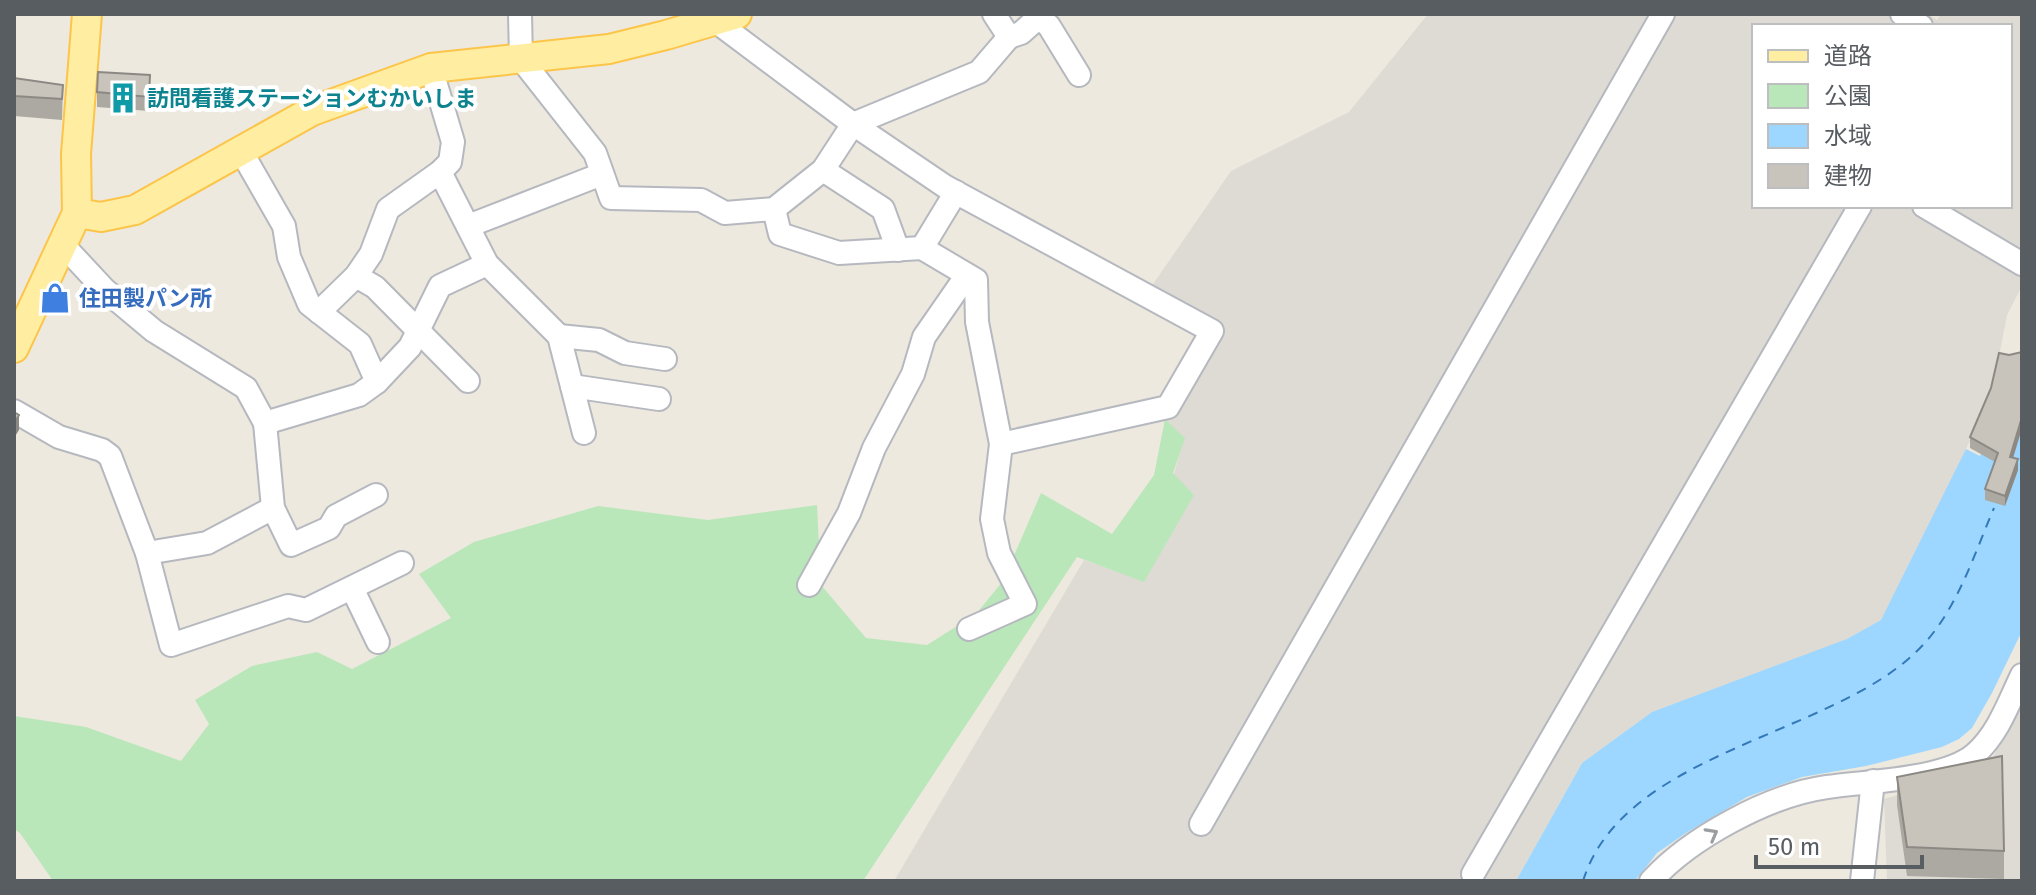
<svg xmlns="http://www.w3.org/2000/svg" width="2036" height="895" font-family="'Fira Sans','Noto Sans JP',sans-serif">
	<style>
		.industrial { fill: #dddbd4; fill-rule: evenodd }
		.green { fill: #bae7b9 }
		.water { fill: #9dd7ff }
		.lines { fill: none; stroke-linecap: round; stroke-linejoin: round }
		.ferry { stroke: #3378b8; stroke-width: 2; stroke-dasharray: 10 8; stroke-linecap: butt }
		.minor-casing { stroke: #b5b8be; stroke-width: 26 }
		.major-casing { stroke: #fcc549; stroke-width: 32 }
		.minor { stroke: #fff; stroke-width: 22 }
		.major { stroke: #ffeea2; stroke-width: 28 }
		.wall { fill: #aca9a2 }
		.shaded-wall { fill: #8c8984 }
		.building { fill: #c8c4bc; stroke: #8c8984; stroke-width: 2 }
		.oneway { stroke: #9b9ea1 }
		.labels { text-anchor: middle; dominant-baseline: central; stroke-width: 8; stroke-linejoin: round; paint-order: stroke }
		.culture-label { font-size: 22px; font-weight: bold; fill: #0d838f; stroke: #fff; text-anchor: start }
		.shop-label { font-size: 22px; font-weight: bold; fill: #366cbe; stroke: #fff; text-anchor: start }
	</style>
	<rect width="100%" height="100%" fill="#ede9df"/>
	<!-- industrial -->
	<g class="industrial">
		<path d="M1428,14H1927L1937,20L1941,14H2022V286L2007,315L1992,393L1935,516L1881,620L1848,639L1652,712L1582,763L1516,881H894L1084,560L1144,581L1184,438L1165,419L1216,331L1149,290L1231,171L1349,112ZM1754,26H2010V206H1754Z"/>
		<polygon points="2022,700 2022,881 1887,881 1884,799 1987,769"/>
	</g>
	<!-- green -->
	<polygon class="green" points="1165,419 1185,438 1173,473 1194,495 1144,582 1077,557 863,881 53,881 20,833 14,829 14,716 86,727 181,761 209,724 195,700 252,666 317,652 352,669 451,618 419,574 474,542 598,506 708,520 817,505 821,585 866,638 927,645 976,614 1003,581 1041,493 1112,534 1154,475"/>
	<!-- water -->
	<polygon class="water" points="2001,412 2022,414 2022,631 1992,693 1972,728 1959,739 1942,747 1866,766 1802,777 1747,797 1686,833 1657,853 1635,881 1516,881 1582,763 1652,712 1847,639 1881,620 1966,449 1980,456"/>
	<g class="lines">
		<!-- ferry -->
		<path class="ferry" d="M1583,881C1623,752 1828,737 1916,652C1956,614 1973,557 1994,508"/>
		<!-- minor casing -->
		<g class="minor-casing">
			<g id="minor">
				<polyline points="520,14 521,59 595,153 611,198 701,200 725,213 774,209 823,170 853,124 979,72 1009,37 994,14"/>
				<polyline points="1902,14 1921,26"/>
				<polyline points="714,20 853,124 946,187 1212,331 1168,407 1001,444"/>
				<polyline points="1009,37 1021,33 1039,17 1049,26 1079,75"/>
				<polyline points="823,170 883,209 898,250"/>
				<polyline points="440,172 487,264 559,336 584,433"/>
				<polyline points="956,192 922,248 976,280 977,322 1001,444 992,519 999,553 1025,604 969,629"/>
				<polyline points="1924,206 2022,264"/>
				<polyline points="774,209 780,234 839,253 922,248"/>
				<polyline points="468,226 602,174"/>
				<polyline points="63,245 105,290 154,331 246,388 265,423 359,395 377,382 360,344 309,304 289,257 284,226 241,151"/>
				<polyline points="356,276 375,287 468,381"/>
				<polyline points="319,312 356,276 371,254 388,209 440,172 450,162 453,142 431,68"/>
				<polyline points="559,336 599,340 625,353 665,359"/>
				<polyline points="377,382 410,347 440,286 487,264"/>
				<polyline points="572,386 659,399"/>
				<polyline points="14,411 59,437 102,450 110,456 147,553 207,543 273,508"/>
				<polyline points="265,423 273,508 291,545 329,528 336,516 376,495"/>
				<polyline points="147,553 171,645 288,606 306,610 402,563"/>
				<polyline points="809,585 849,513 874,448 913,374 924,337 967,275"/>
				<polyline points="352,588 378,642"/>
				<polyline points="1201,824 1663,14"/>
				<polyline points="1473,874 1860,206"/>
				<path d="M1651,881C1690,838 1769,795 1827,787C1867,781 1945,780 1975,754C1998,734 2009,702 2022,675"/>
				<polyline points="1862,881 1873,781"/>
			</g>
		</g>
		<!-- major casing -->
		<g class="major-casing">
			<g id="major">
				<polyline points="77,213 101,217 135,210 312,111 431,68 609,49 666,35 737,14"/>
				<polyline points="14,348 77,213 76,154 87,14"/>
			</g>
		</g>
		<!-- minor -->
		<use href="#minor" class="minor"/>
		<!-- major -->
		<use href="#major" class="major"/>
	</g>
	<!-- wall -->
	<g class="wall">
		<polygon points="14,78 63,85 62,120 14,116"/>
		<polygon points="150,89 149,111 97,107 97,92"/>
		<polygon points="2022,352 2022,428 2013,458 2018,470 2005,506 1985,500 1985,489 1995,462 1970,448 1970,437"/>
		<polygon points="1897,777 2004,851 2004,879 1907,876 1897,805"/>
	</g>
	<!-- shaded-wall -->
	<g class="shaded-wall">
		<polygon points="19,415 19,430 14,438 14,423"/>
		<polygon points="2022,417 2022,428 2010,468 2010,457"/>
		<polygon points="2018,459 2018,470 2005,506 2005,496"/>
	</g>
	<!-- building -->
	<g class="building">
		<polygon points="98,72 150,75 149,97 97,92"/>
		<polygon points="14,78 63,85 62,99 14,96"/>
		<polygon points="2022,352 2022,417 2010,457 2018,459 2005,496 1985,489 1998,453 1970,437 1991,388 1999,353 2009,355"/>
		<polygon points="14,412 19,415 14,423"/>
		<polygon points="2002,756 2004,851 1907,847 1897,777"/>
	</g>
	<!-- one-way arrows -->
	<defs><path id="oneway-chevron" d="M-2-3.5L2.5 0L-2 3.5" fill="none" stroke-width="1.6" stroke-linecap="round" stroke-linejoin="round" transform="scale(2)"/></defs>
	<use class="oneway" href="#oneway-chevron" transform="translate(1712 834) rotate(-29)"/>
	<!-- icons -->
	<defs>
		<g id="building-bare" transform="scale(2.4)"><path d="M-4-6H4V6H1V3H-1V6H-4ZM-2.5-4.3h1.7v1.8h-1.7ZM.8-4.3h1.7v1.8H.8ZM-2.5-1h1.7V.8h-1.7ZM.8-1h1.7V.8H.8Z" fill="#0f9aa8" stroke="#fff" stroke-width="2.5" paint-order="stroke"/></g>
		<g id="shop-bare" transform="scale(2.4)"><path d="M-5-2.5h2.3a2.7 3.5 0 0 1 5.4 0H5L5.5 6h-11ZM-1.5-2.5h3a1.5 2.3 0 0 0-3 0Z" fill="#3f7fe0" stroke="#fff" stroke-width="2.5" paint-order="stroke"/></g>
	</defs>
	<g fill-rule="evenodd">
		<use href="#building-bare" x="123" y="98"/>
		<use href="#shop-bare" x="55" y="298"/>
	</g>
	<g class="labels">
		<!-- culture labels -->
		<g class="culture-label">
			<text x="147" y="98">訪問看護ステーションむかいしま</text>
		</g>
		<!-- shop labels -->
		<g class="shop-label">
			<text x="79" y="298">住田製パン所</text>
		</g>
	</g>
	<!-- border -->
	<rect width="2036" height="895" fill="none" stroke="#585d62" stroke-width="32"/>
	<!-- legend -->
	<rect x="1752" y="24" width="260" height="184" fill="#ffffff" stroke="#bcbec0" stroke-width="2"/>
	<rect x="1768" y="50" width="40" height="12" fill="#ffeea2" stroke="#bcbec0" stroke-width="2"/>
	<text x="1824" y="64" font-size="24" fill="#585d62">道路</text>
	<rect x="1768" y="84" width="40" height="24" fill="#bae7b9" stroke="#bcbec0" stroke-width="2"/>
	<text x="1824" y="104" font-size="24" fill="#585d62">公園</text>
	<rect x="1768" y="124" width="40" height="24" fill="#9dd7ff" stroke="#bcbec0" stroke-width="2"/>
	<text x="1824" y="144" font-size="24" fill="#585d62">水域</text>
	<rect x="1768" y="164" width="40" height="24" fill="#c8c4bc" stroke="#bcbec0" stroke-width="2"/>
	<text x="1824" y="184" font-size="24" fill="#585d62">建物</text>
	<!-- scale -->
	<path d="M1756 855v12h166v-12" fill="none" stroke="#585d62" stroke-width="4"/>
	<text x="1768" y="855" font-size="24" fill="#585d62" stroke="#ffffff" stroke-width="6" paint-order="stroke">50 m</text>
</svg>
